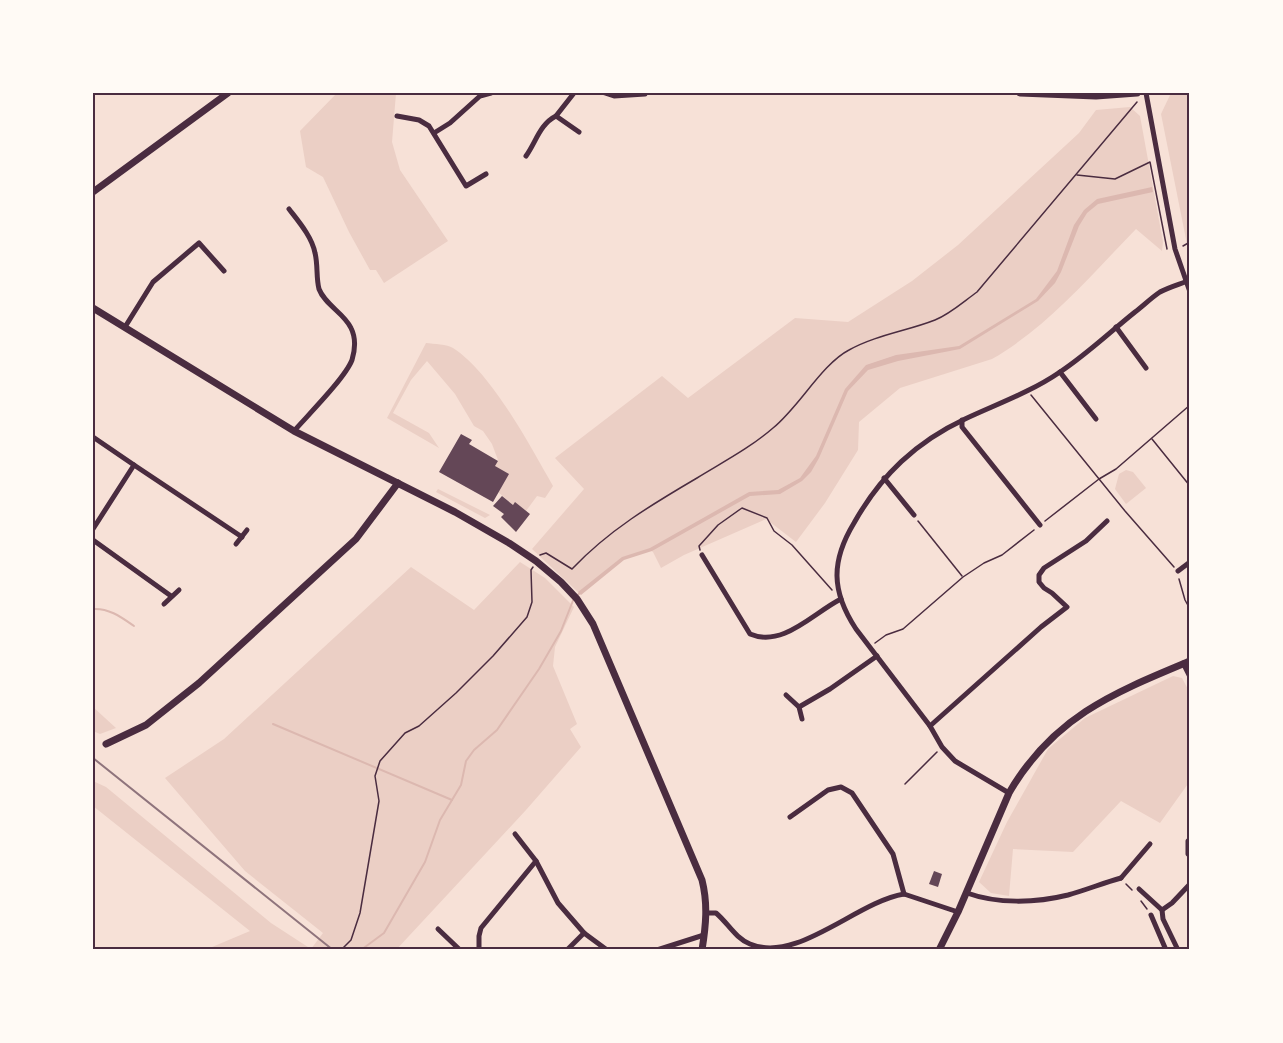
<svg xmlns="http://www.w3.org/2000/svg" width="1283" height="1043" font-family="'Space Grotesk',sans-serif">
	<style>
		.green { fill: #ebcfc5 }
		.water { fill: #dcb8b0 }
		.lines { fill: none; stroke-linecap: round; stroke-linejoin: round }
		.stream { stroke: #dcb8b0; stroke-width: 2 }
		.building { fill: #644757 }
		.path { stroke: #4a2c40; stroke-width: 1.5 }
		.minor { stroke: #4a2c40; stroke-width: 5 }
		.tertiary { stroke: #4a2c40; stroke-width: 7 }
		.rail { stroke: #8f747c; stroke-width: 2 }
		.neatline { fill: none; stroke: #4a2c40; stroke-width: 2 }
	</style>
	<rect width="100%" height="100%" fill="#f7e1d7"/>
	<!-- green -->
	<g class="green">
		<polygon points="337,93 396,93 392,142 400,170 448,241 384,283 376,270 370,270 349,232 323,177 306,167 300,131"/>
		<polygon points="1171,93 1190,93 1190,259 1161,114"/>
		<path d="M1130,107L1140,116L1163,242L1162,251L1136,229C1091,275 1048,327 992,359L900,388L859,422L858,450L825,503L796,542L766,519L684,555L661,568L653,552L650,550L624,557L579,593L532,549L584,489L555,458L662,376L688,398L795,318L848,322L912,281L958,245L1079,133L1096,110Z"/>
		<path d="M426,343C434,344 447,344 453,348C492,373 530,446 553,486L545,498L537,496L526,511L515,503L513,505L498,492L495,466L498,460L492,444L483,431L474,426L455,394L427,361L411,380L393,413L429,433L439,448L387,418Z"/>
		<polygon points="1126,470 1133,472 1146,488 1126,504 1115,489 1119,474"/>
		<polygon points="438,489 490,515 485,518 436,492"/>
		<polygon points="520,562 545,578 574,607 555,647 553,666 577,724 570,729 581,747 526,810 396,950 205,950 250,931 93,806 93,781 106,787 271,923 311,949 323,933 245,871 165,778 224,739 411,567 474,610"/>
		<polygon points="1173,676 1182,678 1190,693 1190,781 1160,823 1121,801 1073,852 1013,849 1009,896 991,893 979,882 1007,822 1048,749 1085,718"/>
		<polygon points="93,708 93,707 116,728 100,734 93,731"/>
	</g>
	<!-- water -->
	<polygon class="water" points="1152,187 1153,192 1098,204 1087,213 1079,226 1061,272 1055,283 1038,301 960,349 898,361 868,370 848,391 819,458 811,472 802,481 780,494 750,496 652,551 624,560 581,595 578,592 622,557 650,548 749,492 778,490 800,478 816,456 845,389 866,365 896,355 959,346 1036,299 1057,271 1074,225 1084,210 1097,199"/>
	<g class="lines">
		<!-- stream -->
		<g class="stream">
			<path d="M93,609C109,608 121,617 134,626"/>
			<polyline points="273,724 452,800"/>
			<polyline points="361,950 384,933 425,862 440,820 461,785 466,761 474,750 497,730 539,669 561,631 574,598 580,593"/>
		</g>
	</g>
	<!-- building -->
	<g class="building">
		<polygon points="461,434 472,440 469,444 498,461 495,466 509,474 493,502 439,472"/>
		<polygon points="502,496 513,505 515,502 530,514 516,532 501,517 504,514 493,506"/>
		<polygon points="934,871 942,874 938,887 929,884"/>
	</g>
	<g class="lines">
		<!-- path -->
		<g class="path">
			<polyline points="1077,175 1115,179 1150,162 1167,249"/>
			<polyline points="1183,246 1190,242"/>
			<polyline points="1031,395 1125,511 1174,567"/>
			<polyline points="1152,439 1190,486"/>
			<polyline points="918,521 962,576"/>
			<polyline points="1045,521 1099,479 1116,469 1190,405"/>
			<polyline points="700,550 699,546 718,525 742,508 767,518 774,531 792,545 832,590"/>
			<path d="M540,555L546,553L572,569C609,530 651,505 697,478C723,462 750,448 773,428C799,407 822,364 849,350C876,335 907,331 935,320C950,314 963,302 977,292L1137,102"/>
			<polyline points="1179,579 1185,600 1190,609"/>
			<polyline points="875,643 886,635 903,629 963,577 984,563 1002,555 1034,530"/>
			<polyline points="905,784 937,752"/>
			<polyline points="1126,884 1132,890"/>
			<polyline points="1141,901 1147,909"/>
			<polyline points="341,950 351,940 360,913 379,801 375,776 380,761 405,733 419,726 456,693 493,656 527,617 532,602 531,570 533,567"/>
		</g>
		<!-- minor -->
		<g class="minor">
			<polyline points="574,93 556,116 579,132"/>
			<polyline points="605,93 614,96 645,94"/>
			<polyline points="1146,93 1175,249 1190,292"/>
			<polyline points="397,116 419,120 429,126 466,186 486,174"/>
			<polyline points="434,133 450,123 480,96 491,93"/>
			<path d="M526,156C536,142 540,124 556,116"/>
			<path d="M289,209C299,222 312,237 315,253C318,264 316,278 319,289C325,305 344,313 351,328C356,338 355,350 352,360C345,378 308,415 294,431"/>
			<polyline points="125,327 153,282 199,243 224,271"/>
			<polyline points="1116,327 1146,368"/>
			<polyline points="1060,372 1096,419"/>
			<polyline points="962,420 962,427 1040,525"/>
			<polyline points="93,437 134,465 93,529"/>
			<polyline points="134,465 242,537"/>
			<polyline points="884,478 914,515"/>
			<polyline points="93,540 171,596"/>
			<polyline points="236,544 247,530"/>
			<path d="M702,555L750,634C783,648 813,613 841,599"/>
			<polyline points="1178,571 1190,562"/>
			<polyline points="164,604 179,590"/>
			<polyline points="1183,663 1190,677"/>
			<polyline points="786,695 799,707 802,719"/>
			<polyline points="799,707 830,689 877,656"/>
			<polyline points="930,726 1041,627 1067,607 1052,593 1044,588 1039,582 1039,575 1044,568 1086,541 1107,521"/>
			<path d="M1009,793L955,761L942,747L930,726L856,629C831,591 831,561 854,523C881,475 916,442 965,419C997,404 1031,392 1060,372C1086,355 1110,332 1135,312C1143,306 1151,298 1160,292C1167,288 1177,285 1185,282"/>
			<polyline points="790,817 828,790 841,787 852,793 893,854 904,894"/>
			<polyline points="515,834 536,861 558,903 584,933 607,950"/>
			<polyline points="1190,839 1188,841 1188,854 1190,856"/>
			<polyline points="1121,878 1150,844"/>
			<polyline points="1139,889 1162,910 1163,919 1178,950"/>
			<path d="M967,893C997,904 1036,903 1068,895C1086,890 1103,883 1121,878"/>
			<polyline points="1162,910 1172,903 1190,884"/>
			<path d="M707,913H716C728,923 735,938 750,944C797,964 856,902 904,894L958,912"/>
			<polyline points="1151,915 1166,950"/>
			<polyline points="438,929 460,950"/>
			<polyline points="479,950 479,936 481,928 536,861"/>
			<polyline points="567,950 584,933"/>
			<polyline points="657,950 704,935"/>
		</g>
		<!-- tertiary -->
		<g class="tertiary">
			<polyline points="1020,93 1096,96 1137,93"/>
			<polyline points="93,192 228,93"/>
			<path d="M93,308L294,431L455,512L509,543L536,561L561,582L577,599L593,624L702,880C708,904 706,925 702,950"/>
			<polyline points="106,744 146,725 199,683 356,539 398,483"/>
			<path d="M939,950L958,912L1009,793C1053,717 1113,693 1190,661"/>
		</g>
		<!-- rail -->
		<polyline class="rail" points="93,758 333,950"/>
	</g>
	<!-- border -->
	<rect width="1283" height="1043" fill="none" stroke="#fffaf5" stroke-width="189"/>
	<rect x="94" y="94" width="1094" height="854" class="neatline"/>
</svg>
